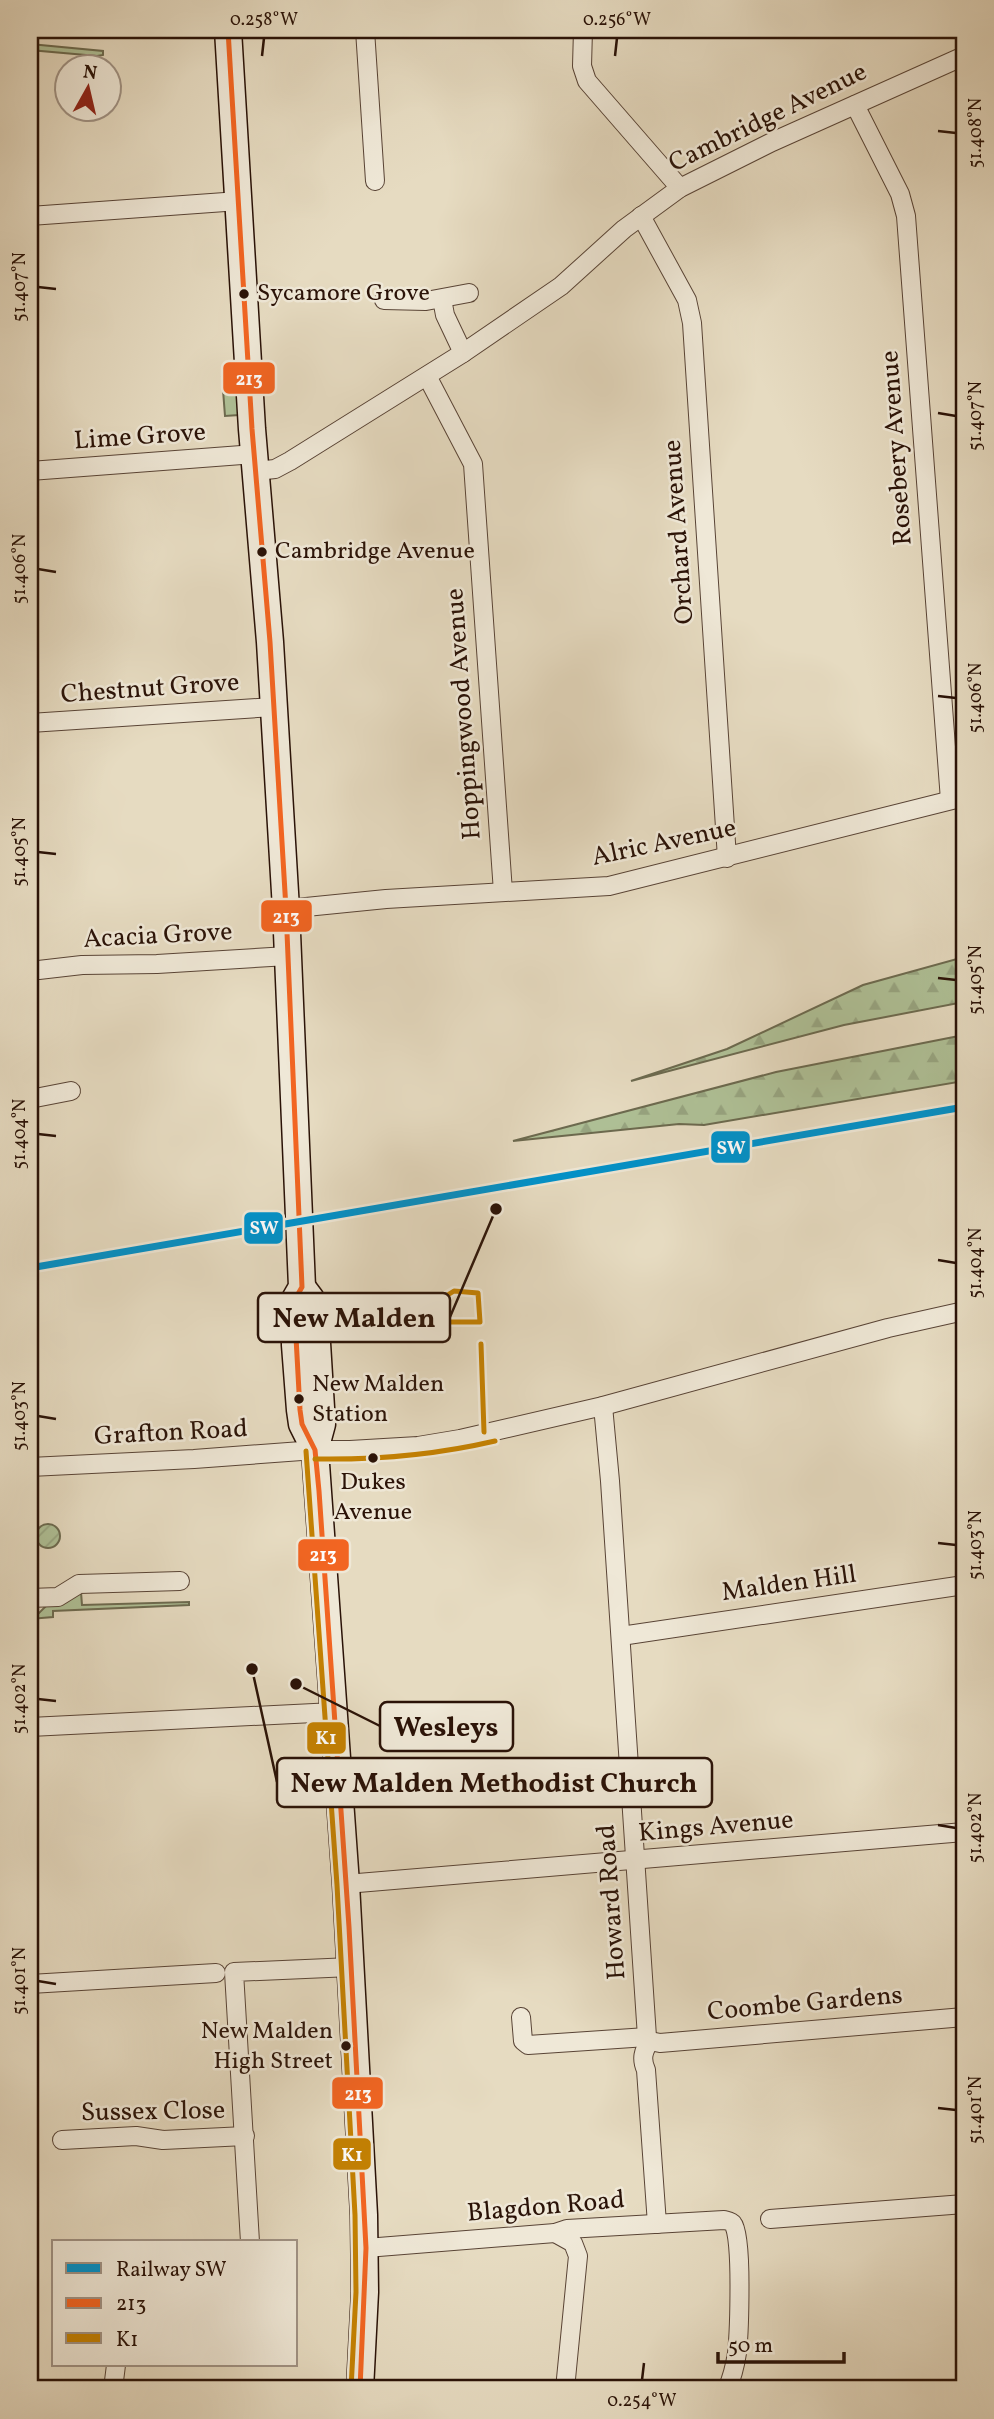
<svg xmlns="http://www.w3.org/2000/svg" width="994" height="2419" font-family="Vollkorn,serif">
	<style>
		.grass { fill: #afc197; stroke: #6c6a4f; stroke-width: 2 }
		.forest { fill: url(#forest-firs); stroke: #6c6a4f; stroke-width: 2 }
		.garden { fill: url(#garden-furrows); stroke: #6c6a4f; stroke-width: 2 }
		.lines { fill: none; stroke-linecap: round; stroke-linejoin: round }
		.minor-casing { stroke: #594436; stroke-width: 20 }
		.secondary-casing { stroke: #2a1207; stroke-width: 29 }
		.minor { stroke: #efe8d7; stroke-width: 18 }
		.secondary { stroke: #efe8d7; stroke-width: 26 }
		.bus-1-casing { stroke: #efe8d7; stroke-width: 10 }
		.bus-2-casing { stroke: #efe8d7; stroke-width: 10 }
		.bus-1 { stroke: #f26522; stroke-width: 5 }
		.bus-2 { stroke: #c48102; stroke-width: 5 }
		.rail-1-casing { stroke: #efe8d7; stroke-width: 12 }
		.rail-1 { stroke: #0092cb; stroke-width: 7 }
		.ticks { fill: none; stroke: #2a1207; stroke-width: 2.5 }
		.bus-dot { fill: #2a1207; stroke: #efe8d7; stroke-width: 2.5 }
		.labels { text-anchor: middle; dominant-baseline: central; stroke-width: 5; stroke-linejoin: round; paint-order: stroke }
		.bus-label { font-size: 24px; fill: #2a1207; stroke: #efe8d7; text-anchor: start }
		.street-label { font-size: 26px; fill: #2a1207; stroke: #efe8d7 }
		.leader { fill: none; stroke: #2a1207; stroke-width: 2.5 }
		.callout-dot { fill: #2a1207; stroke: #efe8d7; stroke-width: 2.5 }
		.callout { fill: #efe8d7; stroke: #2a1207; stroke-width: 2.5 }
		.callout-label { font-size: 28px; text-anchor: middle; font-weight: bold; fill: #2a1207 }
		.line-badge { stroke: #efe8d7; stroke-width: 2.5 }
		.badge-label { font-size: 19px; text-anchor: middle; font-weight: bold; fill: #fff }
		.neatline { fill: none; stroke: #2a1207; stroke-width: 2.5 }
		.ticks-label { font-size: 18px; text-anchor: middle; fill: #2a1207 }
	</style>
	<defs>
		<pattern id="forest-firs" width="22" height="20" patternUnits="userSpaceOnUse" patternTransform="scale(1.75)"><rect width="22" height="20" fill="#afc197"/><path d="M5 1l3.5 6h-7zM16 11l3.5 6h-7z" fill="#97a581"/></pattern>
		<pattern id="garden-furrows" width="10" height="10" patternUnits="userSpaceOnUse" patternTransform="scale(1.75)"><rect width="10" height="10" fill="#afc197"/><path d="M-1 1l2-2M0 10L10 0M9 11l2-2" fill="none" stroke="#97a581"/></pattern>
	</defs>
	<rect width="100%" height="100%" fill="#e6dbc1"/>
	<filter id="stains"><feTurbulence type="fractalNoise" baseFrequency=".00286" numOctaves="4"/><feColorMatrix values="0 0 0 0 .2 0 0 0 0 .09 0 0 0 0 .02 0 0 0 .5 -.17"/></filter>
	<radialGradient id="worn" r=".72"><stop offset=".6" stop-color="#630" stop-opacity="0"/><stop offset="1" stop-color="#630" stop-opacity=".3"/></radialGradient>
	<!-- grass -->
	<g class="grass">
		<polygon points="30,44 103,51 103,55 97,56 30,50"/>
		<polygon points="237,376 239,415 225,416 222,377"/>
		<polygon points="81,1592 82,1605 189,1602 189,1605 53,1611 53,1617 30,1619 30,1615 34,1618 46,1606"/>
	</g>
	<!-- forest -->
	<g class="forest">
		<polygon points="964,957 964,1002 844,1025 631,1081 727,1049 863,985"/>
		<polygon points="964,1035 964,1081 704,1125 679,1124 513,1141 776,1072"/>
	</g>
	<!-- garden -->
	<circle class="garden" cx="48" cy="1536" r="12"/>
	<g class="lines">
		<!-- minor casing -->
		<g class="minor-casing">
			<g id="minor">
				<polyline points="365,30 375,181"/>
				<polyline points="583,30 582,66 587,81 680,188"/>
				<polyline points="855,105 900,194 906,216 950,800"/>
				<polyline points="30,216 239,201"/>
				<polyline points="641,216 687,300 692,323 727,858"/>
				<polyline points="442,299 445,315 463,353"/>
				<polyline points="384,300 426,301 469,293"/>
				<polyline points="427,376 473,464 503,892"/>
				<polyline points="30,471 255,454"/>
				<polyline points="256,471 275,469 290,461 463,353 561,286 624,229 680,188 772,142 964,56"/>
				<polyline points="30,723 273,707"/>
				<polyline points="286,909 386,899 609,886 964,797"/>
				<polyline points="30,971 82,965 157,964 288,956"/>
				<polyline points="30,1099 71,1091"/>
				<path d="M603,1406L610,1481L647,2037L650,2041C643,2051 641,2059 646,2070L657,2224"/>
				<polyline points="30,1467 194,1459 315,1450 350,1450 418,1446 460,1439 603,1406 888,1328 964,1311"/>
				<polyline points="30,1598 58,1597 79,1584 180,1581"/>
				<polyline points="621,1636 964,1585"/>
				<polyline points="30,1727 334,1712"/>
				<polyline points="346,1884 964,1832"/>
				<polyline points="30,1984 216,1973"/>
				<polyline points="521,2017 523,2041 528,2045 647,2037"/>
				<polyline points="650,2041 660,2043 964,2017"/>
				<polyline points="62,2140 136,2136 163,2140 245,2136"/>
				<polyline points="770,2219 964,2204"/>
				<polyline points="555,2233 573,2243 578,2256 565,2389"/>
				<polyline points="250,2242 234,1972 351,1967"/>
				<path d="M366,2248L555,2233L567,2229L724,2220C728,2221 731,2221 733,2224C743,2235 739,2334 737,2353C735,2366 732,2378 727,2389"/>
				<polyline points="113,2389 116,2365"/>
			</g>
		</g>
		<!-- secondary casing -->
		<g class="secondary-casing">
			<g id="secondary">
				<polyline points="228,30 252,429 270,642 286,909 302,1287 294,1301 295,1345 300,1410 302,1424 315,1450"/>
				<polyline points="302,1287 311,1299 317,1343 322,1424 315,1450 346,1884 364,2215 365,2292 360,2389"/>
			</g>
		</g>
		<!-- minor -->
		<use href="#minor" class="minor"/>
		<!-- secondary -->
		<use href="#secondary" class="secondary"/>
		<!-- bus-1 casing -->
		<g class="bus-1-casing">
			<polyline id="bus-1" points="228,30 252,429 270,642 286,909 302,1287 294,1301 300,1410 302,1424 315,1450 319,1491 349,1927 366,2248 360,2389"/>
		</g>
		<!-- bus-2 casing -->
		<g class="bus-2-casing">
			<g id="bus-2">
				<polygon points="454,1291 478,1293 480,1322 447,1322 446,1296"/>
				<polyline points="481,1344 484,1432"/>
				<polyline points="306,1451 337,1885 355,2215 356,2292 351,2389"/>
				<path d="M315,1459C376,1460 435,1455 495,1441"/>
			</g>
		</g>
		<!-- bus-1 -->
		<use href="#bus-1" class="bus-1"/>
		<!-- bus-2 -->
		<use href="#bus-2" class="bus-2"/>
		<!-- rail-1 casing -->
		<g class="rail-1-casing">
			<polyline id="rail-1" points="30,1268 964,1107"/>
		</g>
		<!-- rail-1 -->
		<use href="#rail-1" class="rail-1"/>
	</g>
	<!-- ticks -->
	<path class="ticks" d="M262,56L264,38M615,56L617,38M938,131L956,133M38,287L56,289M938,413L956,416M38,569L56,572M938,696L956,698M38,852L56,854M938,978L956,980M38,1134L56,1136M938,1260L956,1263M38,1416L56,1419M938,1543L956,1545M38,1699L56,1701M938,1825L956,1828M38,1981L56,1984M938,2108L956,2110M642,2380L644,2363"/>
	<!-- markers -->
	<g class="bus-dot">
		<circle cx="244" cy="294" r="6"/>
		<circle cx="262" cy="552" r="6"/>
		<circle cx="299" cy="1399" r="6"/>
		<circle cx="373" cy="1458" r="6"/>
		<circle cx="346" cy="2046" r="6"/>
	</g>
	<g class="labels">
		<!-- bus labels -->
		<g class="bus-label">
			<text x="257" y="294">Sycamore Grove</text>
			<text x="275" y="552">Cambridge Avenue</text>
			<text x="312" y="1385">New Malden<tspan x="312" dy="30">Station</tspan></text>
			<text x="373" y="1483" text-anchor="middle">Dukes<tspan x="373" dy="30">Avenue</tspan></text>
			<text x="333" y="2032" text-anchor="end">New Malden<tspan x="333" dy="30">High Street</tspan></text>
		</g>
		<!-- street labels -->
		<g class="street-label">
			<text transform="translate(768 118) rotate(-26)">Cambridge Avenue</text>
			<text transform="translate(140 437) rotate(-4)">Lime Grove</text>
			<text transform="translate(897 448) rotate(-94)">Rosebery Avenue</text>
			<text transform="translate(679 532) rotate(-94)">Orchard Avenue</text>
			<text transform="translate(150 689) rotate(-4)">Chestnut Grove</text>
			<text transform="translate(464 714) rotate(-94)">Hoppingwood Avenue</text>
			<text transform="translate(664 843) rotate(-12)">Alric Avenue</text>
			<text transform="translate(158 936) rotate(-3)">Acacia Grove</text>
			<text transform="translate(171 1433) rotate(-3)">Grafton Road</text>
			<text transform="translate(789 1584) rotate(-8)">Malden Hill</text>
			<text transform="translate(716 1827) rotate(-5)">Kings Avenue</text>
			<text transform="translate(612 1902) rotate(-94)">Howard Road</text>
			<text transform="translate(805 2004) rotate(-5)">Coombe Gardens</text>
			<text transform="translate(153 2112) rotate(-1)">Sussex Close</text>
			<text transform="translate(546 2207) rotate(-5)">Blagdon Road</text>
		</g>
	</g>
	<!-- callouts -->
	<path class="leader" d="M496 1209L450 1317M296 1684L380 1726M252 1669L277 1782"/>
	<g class="callout-dot">
		<circle cx="496" cy="1209" r="7"/>
		<circle cx="296" cy="1684" r="7"/>
		<circle cx="252" cy="1669" r="7"/>
	</g>
	<g class="callout">
		<rect x="258" y="1293" width="192" height="49" rx="7"/>
		<rect x="380" y="1702" width="133" height="49" rx="7"/>
		<rect x="277" y="1758" width="435" height="49" rx="7"/>
	</g>
	<g class="callout-label">
		<text x="354" y="1327">New Malden</text>
		<text x="446" y="1736">Wesleys</text>
		<text x="494" y="1792">New Malden Methodist Church</text>
	</g>
	<g class="line-badge">
		<rect x="222" y="361" width="54" height="34" rx="7" fill="#f26522"/>
		<rect x="260" y="899" width="53" height="34" rx="7" fill="#f26522"/>
		<rect x="710" y="1130" width="41" height="34" rx="7" fill="#0092cb"/>
		<rect x="243" y="1211" width="41" height="34" rx="7" fill="#0092cb"/>
		<rect x="297" y="1538" width="53" height="34" rx="7" fill="#f26522"/>
		<rect x="306" y="1721" width="41" height="34" rx="7" fill="#c48102"/>
		<rect x="331" y="2076" width="53" height="34" rx="7" fill="#f26522"/>
		<rect x="332" y="2137" width="40" height="34" rx="7" fill="#c48102"/>
	</g>
	<g class="badge-label">
		<text x="249" y="385">213</text>
		<text x="286" y="923">213</text>
		<text x="731" y="1154">SW</text>
		<text x="264" y="1234">SW</text>
		<text x="323" y="1561">213</text>
		<text x="326" y="1744">K1</text>
		<text x="358" y="2100">213</text>
		<text x="352" y="2161">K1</text>
	</g>
	<!-- margin -->
	<rect width="994" height="2419" fill="none" stroke="#e6dbc1" stroke-width="77"/>
	<!-- legend -->
	<rect x="52" y="2240" width="245" height="126" fill="#efe8d7" stroke="#a09284" stroke-width="2"/>
	<rect x="66" y="2263" width="35" height="10" fill="#0092cb" stroke="#a09284" stroke-width="2"/>
	<text x="116" y="2276" font-size="21" fill="#2a1207">Railway SW</text>
	<rect x="66" y="2298" width="35" height="10" fill="#f26522" stroke="#a09284" stroke-width="2"/>
	<text x="116" y="2310" font-size="21" fill="#2a1207">213</text>
	<rect x="66" y="2333" width="35" height="10" fill="#c48102" stroke="#a09284" stroke-width="2"/>
	<text x="116" y="2346" font-size="21" fill="#2a1207">K1</text>
	<!-- north arrow -->
	<g transform="translate(88 88) rotate(8)"><circle r="33" fill="#efe8d7" stroke="#a09284" stroke-width="2"/>
	<path d="M0-5L12 26L0 18L-12 26Z" fill="#8f2418"/>
	<text y="-10" font-size="19" font-weight="bold" text-anchor="middle" fill="#2a1207">N</text>
	</g>
	<!-- scale -->
	<path d="M718 2352v10h126v-10" fill="none" stroke="#2a1207" stroke-width="3.5"/>
	<text x="728" y="2352" font-size="21" fill="#2a1207" stroke="#efe8d7" stroke-width="5" paint-order="stroke">50 m</text>
	<rect x="38" y="38" width="918" height="2342" class="neatline"/>
	<g class="ticks-label">
		<text x="264" y="25">0.258°W</text>
		<text x="617" y="25">0.256°W</text>
		<text transform="translate(975 133) rotate(-90)" y="6">51.408°N</text>
		<text transform="translate(19 287) rotate(-90)" y="6">51.407°N</text>
		<text transform="translate(975 416) rotate(-90)" y="6">51.407°N</text>
		<text transform="translate(19 569) rotate(-90)" y="6">51.406°N</text>
		<text transform="translate(975 698) rotate(-90)" y="6">51.406°N</text>
		<text transform="translate(19 852) rotate(-90)" y="6">51.405°N</text>
		<text transform="translate(975 980) rotate(-90)" y="6">51.405°N</text>
		<text transform="translate(19 1134) rotate(-90)" y="6">51.404°N</text>
		<text transform="translate(975 1263) rotate(-90)" y="6">51.404°N</text>
		<text transform="translate(19 1416) rotate(-90)" y="6">51.403°N</text>
		<text transform="translate(975 1545) rotate(-90)" y="6">51.403°N</text>
		<text transform="translate(19 1699) rotate(-90)" y="6">51.402°N</text>
		<text transform="translate(975 1828) rotate(-90)" y="6">51.402°N</text>
		<text transform="translate(19 1981) rotate(-90)" y="6">51.401°N</text>
		<text transform="translate(975 2110) rotate(-90)" y="6">51.401°N</text>
		<text x="642" y="2406">0.254°W</text>
	</g>
	<rect width="100%" height="100%" filter="url(#stains)"/>
	<rect width="100%" height="100%" fill="url(#worn)"/>
</svg>
